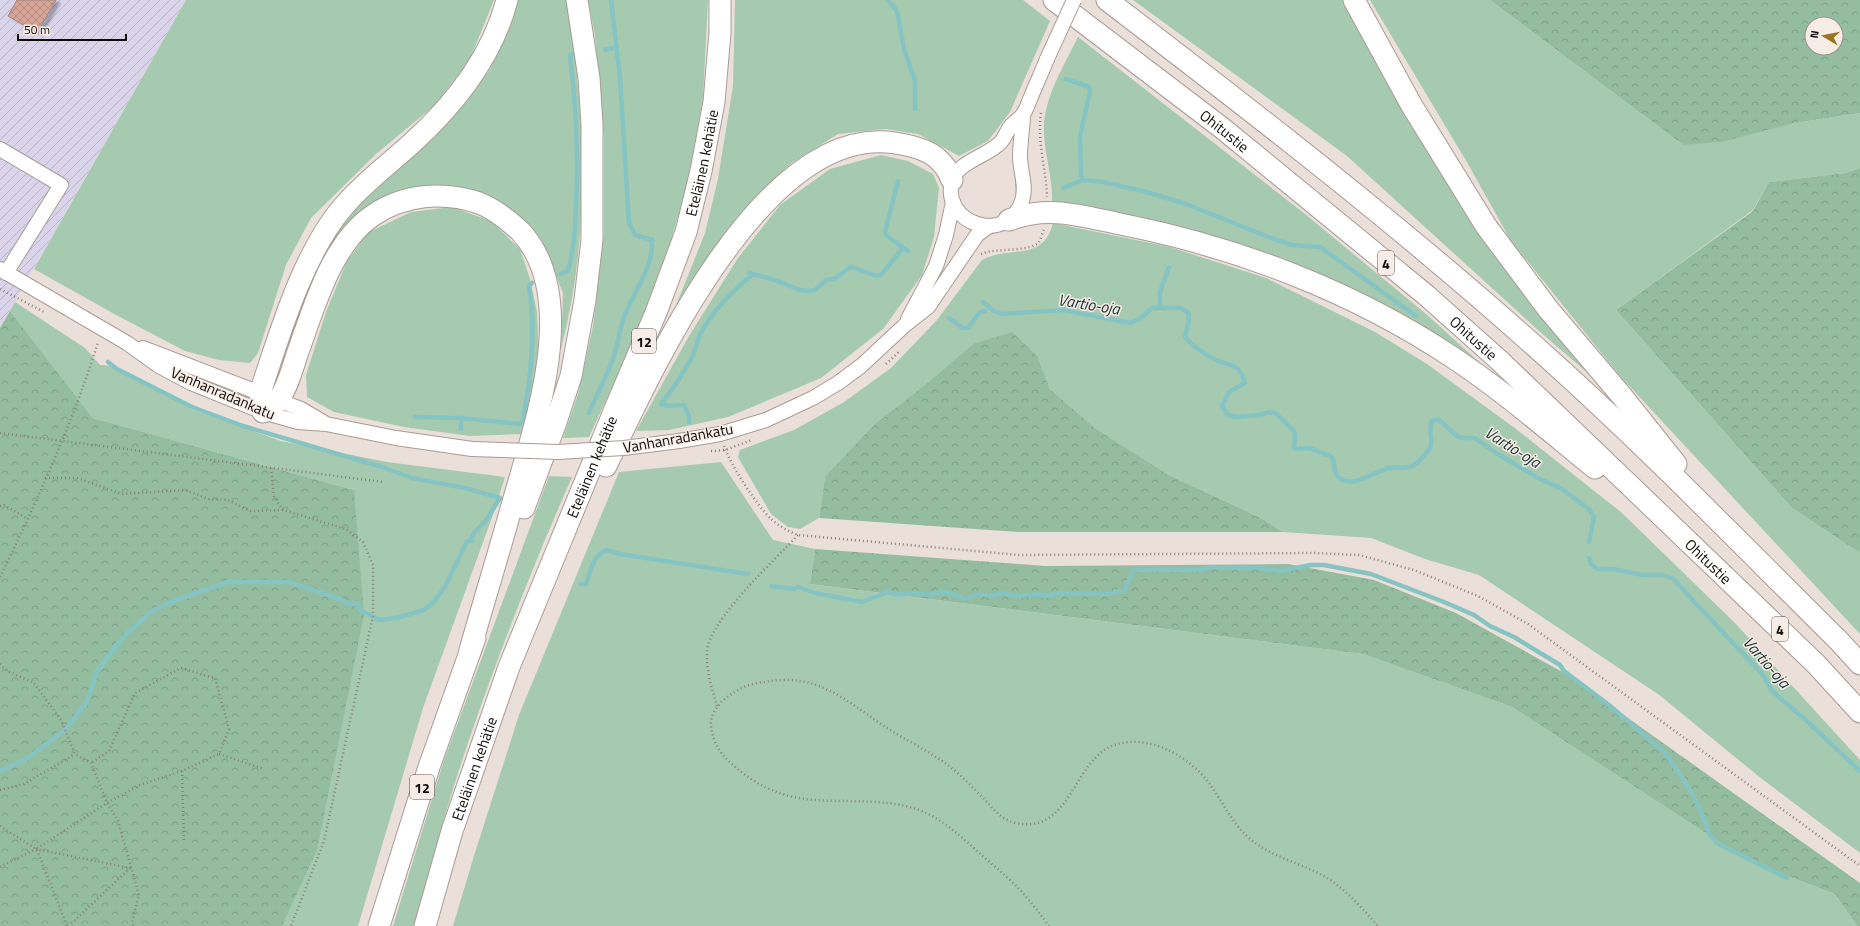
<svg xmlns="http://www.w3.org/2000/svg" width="1860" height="926" font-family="'Titillium Web',sans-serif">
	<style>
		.industrial { fill: url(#industrial-furrows) }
		.grass { fill: #a6caaf }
		.forest { fill: url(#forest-crowns); fill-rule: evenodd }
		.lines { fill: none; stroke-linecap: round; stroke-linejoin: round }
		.stream { stroke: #86c4c4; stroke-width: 4.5 }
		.building { fill: url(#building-cross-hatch); stroke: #988b88; filter: url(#shadow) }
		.minor-casing { stroke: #a79c95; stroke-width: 16 }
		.highway-casing { stroke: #a79c95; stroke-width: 23 }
		.path { stroke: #89807c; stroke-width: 2.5; stroke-dasharray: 1 3; stroke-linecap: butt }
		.minor { stroke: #fff; stroke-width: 14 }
		.highway { stroke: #fff; stroke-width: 21 }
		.minor-bridge-casing { stroke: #a79c95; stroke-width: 16; stroke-linecap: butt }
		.minor-bridge { stroke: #fff; stroke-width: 14 }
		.labels { text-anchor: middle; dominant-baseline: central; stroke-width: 3; stroke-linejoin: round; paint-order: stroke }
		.shield { fill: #f8ece6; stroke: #554e4b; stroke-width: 1 }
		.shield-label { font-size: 14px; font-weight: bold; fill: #0f0b09 }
		.street-label { font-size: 15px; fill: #0f0b09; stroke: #f8ece6 }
		.water-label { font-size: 16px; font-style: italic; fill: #143334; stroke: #f8ece6 }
	</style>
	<defs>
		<pattern id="industrial-furrows" width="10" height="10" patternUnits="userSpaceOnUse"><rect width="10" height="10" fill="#dad4ea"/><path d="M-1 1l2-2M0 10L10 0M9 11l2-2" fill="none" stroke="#bab5c7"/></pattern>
		<pattern id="forest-crowns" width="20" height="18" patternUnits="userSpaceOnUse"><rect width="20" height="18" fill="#93bd9e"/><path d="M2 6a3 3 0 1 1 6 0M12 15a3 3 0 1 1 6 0" fill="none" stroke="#7ea187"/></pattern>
		<pattern id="building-cross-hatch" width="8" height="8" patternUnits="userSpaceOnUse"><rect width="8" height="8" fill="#d7a497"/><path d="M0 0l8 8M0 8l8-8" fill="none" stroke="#b78c81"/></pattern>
		<filter id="shadow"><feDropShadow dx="4.5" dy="2.5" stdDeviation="1" flood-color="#0004"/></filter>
	</defs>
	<rect width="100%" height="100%" fill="#ebdfd9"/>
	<!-- industrial -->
	<polygon class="industrial" points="0,0 186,0 0,328"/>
	<!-- grass -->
	<g class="grass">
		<polygon points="186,0 494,0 470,59 435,105 376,154 311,218 286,265 258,353 250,363 219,360 185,351 118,316 34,269"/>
		<path d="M515,0H567C586,118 591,233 561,349L563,293L542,241L501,204L452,185L402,190L361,210L333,246L291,348L287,335L330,236L358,204L456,112L490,69L510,19Z"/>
		<polygon points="588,0 708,0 703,98 687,185 665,261 639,329 589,437 563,438 578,394 593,326 604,233 604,138 595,36"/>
		<polygon points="735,0 1023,0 1050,21 1010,112 988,141 959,156 918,134 885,129 838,134 790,164 752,201 718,244 669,323 705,233 718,179 733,86"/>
		<polygon points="1133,0 1345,0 1605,388 1538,330 1347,156"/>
		<polygon points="1370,0 1490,0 1683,145 1795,123 1860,113 1860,168 1846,173 1769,182 1753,210 1616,310 1792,508 1860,553 1860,634 1620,376 1511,241 1468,164"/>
		<path d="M1078,37L1305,214L1426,314L1488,370L1485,372L1440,340L1135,219L1052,201C1053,179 1045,157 1044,134C1042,100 1064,66 1078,37Z"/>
		<polygon points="881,155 908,161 933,174 939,188 934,237 922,275 883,329 821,378 728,417 669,430 636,431 689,336 738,258 780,205 830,169"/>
		<polygon points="452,207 491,221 520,249 530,279 537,312 539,357 524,434 470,436 404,427 334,412 307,397 306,375 326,312 347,261 369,232 411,212"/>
		<path d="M1053,223L1170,247L1266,278L1375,332L1427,364L1516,429L1622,513L1735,623L1860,760V853L1757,775L1658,694L1479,575L1425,559L1371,538L1283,532L1261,518L1169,475L1095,428L1050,389L1038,357L973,344L825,477L819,518L800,529L788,527L771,514L738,457L740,450L794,430L844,402L891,368L937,320L982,260C1009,245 1043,263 1053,223Z"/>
		<polygon points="15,302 85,348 100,365 114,366 191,409 281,441 387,462 505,477 495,509 423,708 358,926 281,926 354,490 93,418 10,311"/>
		<polygon points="721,462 773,540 815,549 810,584 1363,654 1512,707 1750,862 1835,894 1857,926 453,926 473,859 519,715 619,472"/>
		<path d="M549,476L572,477C535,561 501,647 471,734C449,797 432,862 414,926H393L443,763Z"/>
	</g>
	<!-- forest -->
	<g class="forest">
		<path d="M1490,0H1860V113L1795,123L1721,142L1683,145ZM1812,24H1836V48H1812Z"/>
		<polygon points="1860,168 1860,553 1792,508 1616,310 1753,211 1769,182 1846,173"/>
		<polygon points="10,311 93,418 354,490 364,615 317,850 282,926 0,926 0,328"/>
		<polygon points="1012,332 1038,357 1050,389 1095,428 1169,475 1261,518 1283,532 1018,532 819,518 825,477 875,424 928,383 973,344"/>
		<polygon points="815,549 1045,566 1288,564 1374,580 1456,613 1566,674 1860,883 1860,926 1857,926 1835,894 1750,862 1512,707 1363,654 810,584"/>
	</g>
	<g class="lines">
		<!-- stream -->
		<g class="stream">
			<polyline points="611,0 620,78 629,223 635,235 653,240"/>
			<polyline points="888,0 897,11 904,49 915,81 915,109"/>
			<polyline points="605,50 616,47"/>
			<polyline points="1066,79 1089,87 1090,91 1080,137 1081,175 1083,180"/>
			<polyline points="898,181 885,232 887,236 908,251"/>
			<polyline points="1063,188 1083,180 1103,182 1143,191 1186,204 1276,240 1293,245 1320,247 1416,316"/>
			<polyline points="749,273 775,280 800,290 808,291 815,290 826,280 834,279 849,268 852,267 876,276 881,275 903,248"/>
			<path d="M560,274L568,271C574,250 575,229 576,208C579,157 576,106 570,55L572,54"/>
			<path d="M983,302L994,311L1002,314L1063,310L1130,323L1141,318L1152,308H1180L1188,312L1189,320L1185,337C1192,346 1207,356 1218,361C1233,366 1240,365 1245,383L1229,392L1222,406L1228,415L1237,417L1259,415L1270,412L1277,414L1294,431L1295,436L1294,448C1300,450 1306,447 1312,449C1318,451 1323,454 1331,456C1336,463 1333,474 1339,478C1355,489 1374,471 1389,468C1396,467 1404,469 1410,467C1417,465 1427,453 1430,448C1434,440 1427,431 1432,421L1438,419L1457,436L1463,438H1475L1496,453L1538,478L1562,489L1589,509L1594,517L1589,542"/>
			<polyline points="1160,307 1160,292 1169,267"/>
			<polyline points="949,318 962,328 968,328 980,312 985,311"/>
			<polyline points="108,362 117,369 192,407 243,426 382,467 412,478 465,488 500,498 487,519 475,532 470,540"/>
			<path d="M589,413C597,394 607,375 614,356C618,344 619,332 623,320C630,297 657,263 651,240"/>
			<path d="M415,417L461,418L519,424L523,421C531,376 536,331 529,286L532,283"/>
			<path d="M689,422V416L684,405L667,406L661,404C673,389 684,373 692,357C696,349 697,339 702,331C714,309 734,290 753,274"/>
			<polyline points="461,429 461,418"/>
			<polyline points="1589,558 1591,564 1597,569 1613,569 1643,575 1663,575 1673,579 1764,676 1772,691 1808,722 1860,771"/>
			<path d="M581,584H586C590,573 593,554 607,550L620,554L748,574"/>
			<polyline points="771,586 794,589 798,587 815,593 862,602 888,592 898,595 913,593 929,595 942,592 957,595 965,599 979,594 990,596 1002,593 1015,596 1040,594 1045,596 1059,593 1111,594 1118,591 1124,592 1133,570 1200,570 1210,567 1226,568 1261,568 1280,571 1311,565 1324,565 1371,574 1444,602 1474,615 1490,626 1514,637 1560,665 1564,671 1609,705 1665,753 1687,785 1697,803 1710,835 1717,843 1787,878"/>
			<polyline points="0,771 28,758 66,729 87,702 97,671 125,635 152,611 176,600 228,582 289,582 343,600 346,604 357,604 360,610 379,620 396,618 424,610 433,603 445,587 467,541 472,541"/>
		</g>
	</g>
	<!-- building -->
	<polygon class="building" points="17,0 56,0 37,33 8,16"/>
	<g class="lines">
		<!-- minor casing -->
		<g class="minor-casing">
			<g id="minor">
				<path d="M1023,114C1023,128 1020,142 1020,156C1020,171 1027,186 1022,201C1007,246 941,224 952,181C957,162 988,156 1001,142C1005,137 1007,131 1010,127C1014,122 1020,119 1023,114C1027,109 1028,103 1031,97C1036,84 1042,72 1047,59"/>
				<polyline points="0,149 61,185 6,273"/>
				<polyline points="0,269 127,343 159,366 191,383 263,412 298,422 326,424 396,438 472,449"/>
				<polyline points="908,319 936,266 946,235 953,202"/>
				<polyline points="143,348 301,409 323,422"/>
				<polyline points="679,441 720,434 766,420 813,398 838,383 861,366 905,325 928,307 977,235 989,226"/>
			</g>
		</g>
		<!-- highway casing -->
		<g class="highway-casing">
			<g id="highway">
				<path id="s1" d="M1054,0L1222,128L1426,295L1500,361L1816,664L1860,712"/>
				<path d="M1107,0C1261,118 1415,237 1559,368C1655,455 1746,549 1839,641L1860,664"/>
				<polyline points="1354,0 1412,106 1486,226 1548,309 1621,395 1676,464"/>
				<path d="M1009,220C1049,204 1085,217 1125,225C1240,248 1354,292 1452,357C1502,390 1548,430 1595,468"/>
				<path d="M606,466C652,369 764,122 895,143C922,147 942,154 952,180"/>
				<polyline points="524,508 556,422 571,376 585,300 592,240 592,124 589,78 577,0"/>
				<path d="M470,650C484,601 499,552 513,502C534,427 582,297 520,231C508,220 495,209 479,203C444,191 403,194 372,216C332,244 315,304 299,349C293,365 289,385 279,399C276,404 268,408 263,412L260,393C279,336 303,253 343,207C363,183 389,164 412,143C455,104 492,58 507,0"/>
				<polyline points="379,926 429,767 475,638"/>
				<path id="s2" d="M425,926L452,831L509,667L615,409L657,310L686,232L701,171L714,102L720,33V0"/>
			</g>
		</g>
		<!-- path -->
		<g class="path">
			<path d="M1041,113C1037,143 1046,167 1047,197"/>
			<path d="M981,254C996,247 1029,253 1039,242C1041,239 1042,233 1044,230"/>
			<polyline points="0,289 44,312"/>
			<polyline points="886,364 900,351"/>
			<polyline points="0,433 383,482"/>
			<path d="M724,446C730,464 757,506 771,519C779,526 789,532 798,535L1019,555L1315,553L1359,555L1414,570L1478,596L1528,624L1860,866"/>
			<polyline points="711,451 725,450 752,440"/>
			<polyline points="271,468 274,497 283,510 346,529 363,542 373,565 373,616 324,841 291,926"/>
			<polyline points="45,478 77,478 122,494 185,490 209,499 228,500 250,511 282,510"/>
			<polyline points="0,506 4,505 28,519"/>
			<path d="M0,577C37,501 73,423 98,342"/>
			<polyline points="0,664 7,671 34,683 61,720 75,754 91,763 107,803 118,821 139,895 132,922 134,926"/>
			<path d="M717,706C712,689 706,670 707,652C708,621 776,559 798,535"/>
			<polyline points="219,754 264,769"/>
			<polyline points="182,771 184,843"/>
			<polyline points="0,790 24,784 75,754"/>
			<polyline points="0,826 36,849 107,803 140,785 182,771 219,754 229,729 215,678 181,668 135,693 109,751 91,763"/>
			<polyline points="37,850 67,926"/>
			<polyline points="0,867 36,849 130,868 69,926"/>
			<path d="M1049,926C1040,914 1031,902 1021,891C1007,876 990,863 975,849C959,835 943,820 924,812C885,796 845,804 805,799C778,796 751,782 732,764C720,754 713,742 711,726C710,709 725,697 740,689C747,685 756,683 764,682C816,672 844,699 884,726C905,740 929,751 949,766C962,776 974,789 986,801C994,810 1002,820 1016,823C1071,835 1073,760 1114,745C1150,733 1191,757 1212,787C1225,806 1234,827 1254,842C1274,857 1299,863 1322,875C1344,887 1361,907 1378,926"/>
		</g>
		<!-- minor -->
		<use href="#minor" class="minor"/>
		<!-- highway -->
		<use href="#highway" class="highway"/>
		<!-- minor-bridge casing -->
		<g class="minor-bridge-casing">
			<g id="minor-bridge">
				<polyline points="1047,59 1074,0"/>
				<polyline points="472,449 558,452 624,448 679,441"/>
			</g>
		</g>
		<!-- minor-bridge -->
		<use href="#minor-bridge" class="minor-bridge"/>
	</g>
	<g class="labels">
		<!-- shield labels -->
		<g class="shield">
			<rect x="1378" y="251" width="16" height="24" rx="3"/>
			<rect x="632" y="329" width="24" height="24" rx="3"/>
			<rect x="1772" y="617" width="16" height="24" rx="3"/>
			<rect x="410" y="775" width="24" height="24" rx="3"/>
		</g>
		<g class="shield-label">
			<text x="1386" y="263">4</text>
			<text x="644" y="341">12</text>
			<text x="1780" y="629">4</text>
			<text x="422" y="787">12</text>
		</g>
		<!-- street labels -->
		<g class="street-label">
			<text stroke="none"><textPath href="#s1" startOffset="215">Ohitustie</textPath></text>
			<text stroke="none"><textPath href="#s2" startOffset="813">Eteläinen kehätie</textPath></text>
			<text stroke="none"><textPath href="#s1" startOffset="539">Ohitustie</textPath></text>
			<text transform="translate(223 393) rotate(23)">Vanhanradankatu</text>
			<text transform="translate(678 438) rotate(-10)">Vanhanradankatu</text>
			<text stroke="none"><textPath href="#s2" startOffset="489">Eteläinen kehätie</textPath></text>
			<text stroke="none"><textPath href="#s1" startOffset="863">Ohitustie</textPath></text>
			<text stroke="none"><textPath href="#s2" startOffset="165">Eteläinen kehätie</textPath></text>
		</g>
		<!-- water labels -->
		<g class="water-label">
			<text transform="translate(1089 304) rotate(9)">Vartio-oja</text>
			<text transform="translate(1513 447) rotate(32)">Vartio-oja</text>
			<text transform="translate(1767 662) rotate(49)">Vartio-oja</text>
		</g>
	</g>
	<!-- north arrow -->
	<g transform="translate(1824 36) rotate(280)"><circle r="19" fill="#f8ece6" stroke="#9b928e"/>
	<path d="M0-3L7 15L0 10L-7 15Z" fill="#9a731f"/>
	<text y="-6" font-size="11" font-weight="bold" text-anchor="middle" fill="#0f0b09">N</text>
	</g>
	<!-- scale -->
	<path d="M18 34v6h108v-6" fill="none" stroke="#0f0b09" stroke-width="2"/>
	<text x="24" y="34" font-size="12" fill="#0f0b09" stroke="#f8ece6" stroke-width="3" paint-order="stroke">50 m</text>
</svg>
